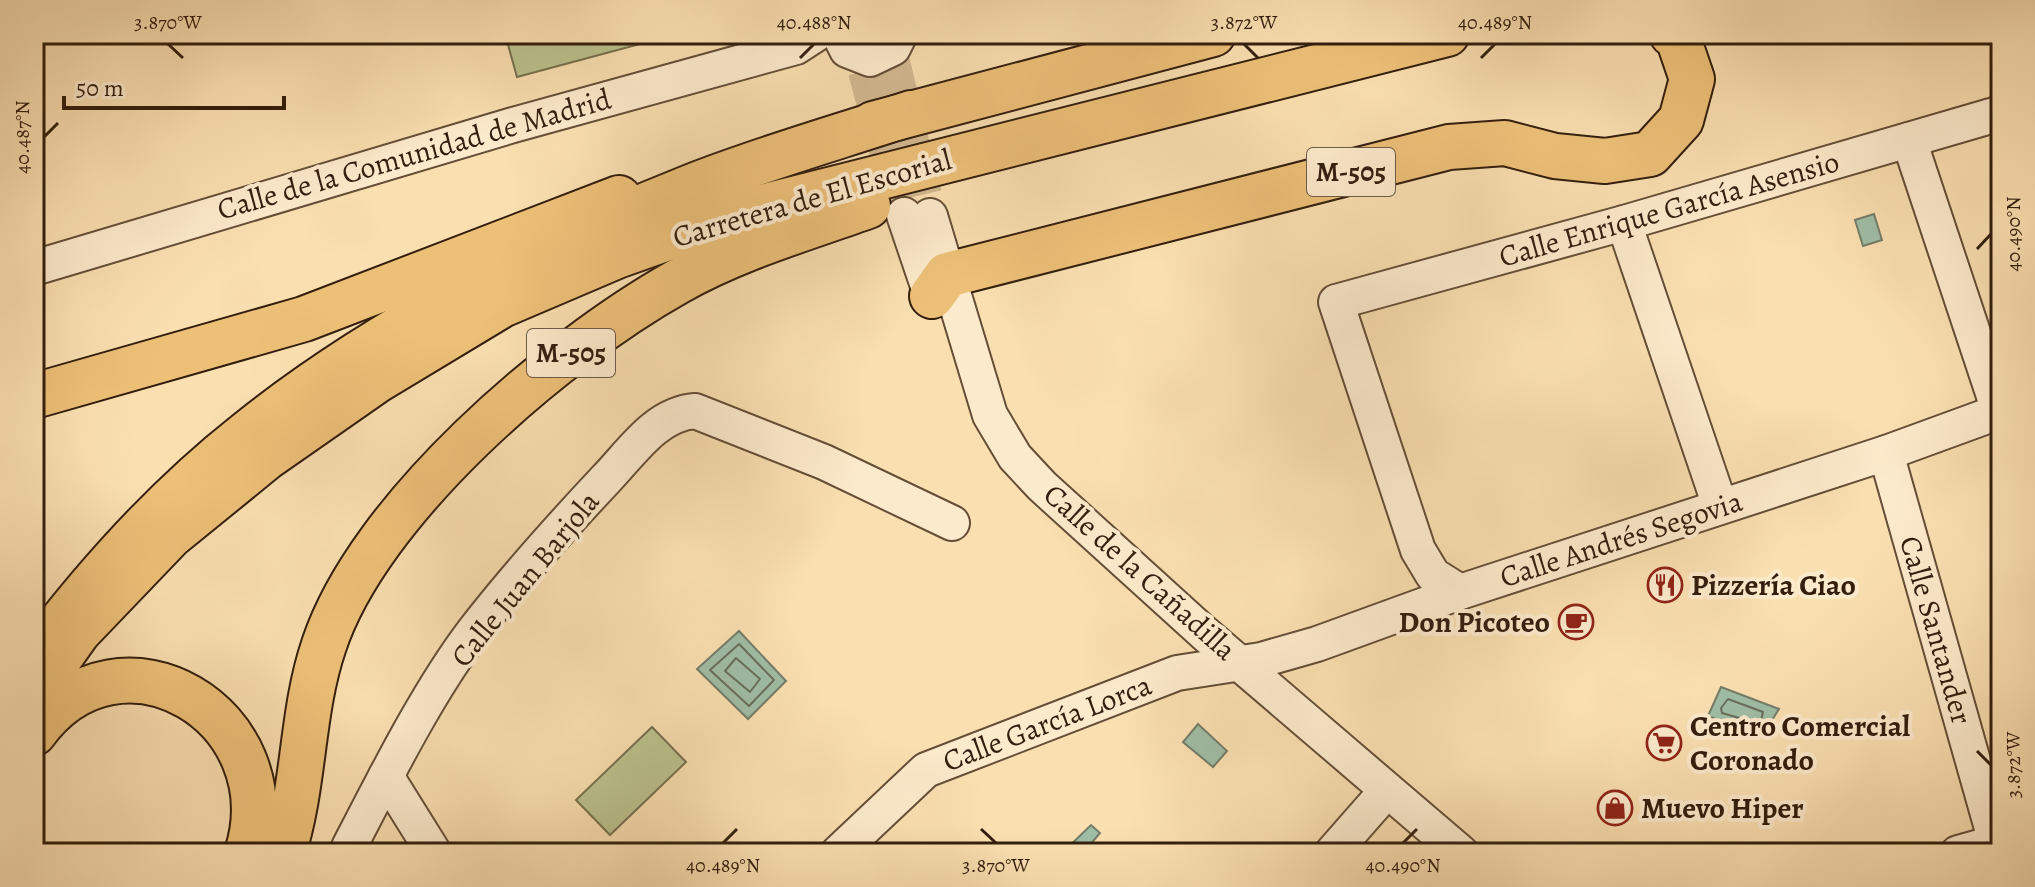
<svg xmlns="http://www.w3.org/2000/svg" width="2035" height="887" font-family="Alegreya,serif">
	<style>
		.green { fill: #bbc28e; stroke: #77704e; stroke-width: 2 }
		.water { fill: #9fbda6; stroke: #747d69; stroke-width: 2 }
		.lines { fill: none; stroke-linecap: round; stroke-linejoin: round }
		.shore { stroke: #696e5a; stroke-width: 2 }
		.minor-tunnel { stroke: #d2b890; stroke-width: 34; stroke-dasharray: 34 17; stroke-linecap: butt }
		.minor-casing { stroke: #654e37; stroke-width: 38 }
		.trunk-casing { stroke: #331e0e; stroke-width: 48 }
		.motorway-casing { stroke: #331e0e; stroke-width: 48 }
		.minor { stroke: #fceacc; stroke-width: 34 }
		.trunk { stroke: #edc078; stroke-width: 44 }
		.motorway { stroke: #edc078; stroke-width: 44 }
		.ticks { fill: none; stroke: #331e0e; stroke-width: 3 }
		.labels { text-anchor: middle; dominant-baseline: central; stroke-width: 8; stroke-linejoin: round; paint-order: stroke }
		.shield { fill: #fceacc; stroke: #6f5b47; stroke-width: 2 }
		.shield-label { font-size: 28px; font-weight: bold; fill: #331e0e }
		.street-label { font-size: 30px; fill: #331e0e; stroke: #fceacc }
		.poi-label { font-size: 30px; font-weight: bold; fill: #331e0e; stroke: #fceacc; text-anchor: start }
		.neatline { fill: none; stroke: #331e0e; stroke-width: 3 }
		.ticks-label { font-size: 20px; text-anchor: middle; fill: #331e0e }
	</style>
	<rect width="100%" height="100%" fill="#fadfb1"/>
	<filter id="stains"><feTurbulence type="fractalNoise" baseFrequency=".0025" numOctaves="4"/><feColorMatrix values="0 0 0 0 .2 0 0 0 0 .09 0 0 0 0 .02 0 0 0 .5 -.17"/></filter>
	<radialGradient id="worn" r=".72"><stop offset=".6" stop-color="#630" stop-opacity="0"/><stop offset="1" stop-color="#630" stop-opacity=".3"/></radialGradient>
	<!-- green -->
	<g class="green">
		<polygon points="505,34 677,34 517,77"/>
		<polygon points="652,727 686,762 610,835 576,800"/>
	</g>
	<!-- water -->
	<g class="water">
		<polygon points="1874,214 1882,240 1863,246 1855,220"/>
		<polygon points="739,631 786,681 748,719 697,669"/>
		<polygon points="1721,687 1779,709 1762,736 1708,716"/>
		<polygon points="1198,724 1227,751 1213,767 1183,742"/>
		<polygon points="1091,825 1100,833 1083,853 1062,853"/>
	</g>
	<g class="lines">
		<!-- shore -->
		<g class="shore">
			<polygon points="739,644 774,680 749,706 710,670"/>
			<polygon points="736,658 760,679 750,692 725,671"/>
			<polygon points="1728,699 1763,712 1760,724 1722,713 1721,708"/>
		</g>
		<!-- minor-tunnel -->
		<g class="minor-tunnel">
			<polyline points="893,62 930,216"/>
			<polyline points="865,71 899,199"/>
		</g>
		<!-- minor casing -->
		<g class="minor-casing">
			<g id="minor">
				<polyline points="839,34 847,50 870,59 893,48 900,34"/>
				<polyline points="1909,140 1999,411"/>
				<polyline points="904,215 927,283"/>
				<polyline points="930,216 990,415 1015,457 1042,486 1204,633 1461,853"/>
				<polyline points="1624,223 1720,506"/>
				<polyline points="34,268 513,125 796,47 816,34"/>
				<polyline points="1886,453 1999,853"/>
				<polyline points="1460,592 1433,575 1418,550 1336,302 1624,223 2001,113"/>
				<polyline points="386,776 434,853"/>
				<path d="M349,847C385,778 427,693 474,631C515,578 560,528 606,479C632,452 656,414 695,411L824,462L952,523"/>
				<polyline points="838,853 926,770 1177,673 1261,660 1317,644 1460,592 1886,453 2001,411"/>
				<polyline points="1332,853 1375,804"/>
				<polyline points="1958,853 2001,841"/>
			</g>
		</g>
		<!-- trunk casing -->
		<g class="trunk-casing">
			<g id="trunk">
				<polyline points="873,124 1213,34"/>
				<polyline points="932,296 947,275 1449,147 1505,143 1555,156 1605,161 1650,154 1681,120 1692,79 1678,38 1672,34"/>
				<polyline points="34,396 304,319 619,198"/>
				<polyline points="34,694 78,632 170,536 267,457 376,381 502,305 617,256 738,213 1447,34"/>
				<path d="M34,733C120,614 290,716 247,853"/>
				<path d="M283,853C305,786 301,712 324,645C369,509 554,351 677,282C737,248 804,229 868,206"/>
			</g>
		</g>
		<!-- motorway casing -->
		<g class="motorway-casing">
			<path id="motorway" d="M34,657C95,576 166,497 246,434C375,330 539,247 693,186C764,158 839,137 911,113"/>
		</g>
		<!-- minor -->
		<use href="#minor" class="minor"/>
		<!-- trunk -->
		<use href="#trunk" class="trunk"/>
		<!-- motorway -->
		<use href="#motorway" class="motorway"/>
	</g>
	<!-- ticks -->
	<path class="ticks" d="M168,44L183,58M1244,44L1258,58M800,58L814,44M1481,58L1495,44M44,137L58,123M1977,249L1991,234M1977,751L1991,765M981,829L996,843M723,843L737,829M1403,843L1417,829"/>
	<!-- icons -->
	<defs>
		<g id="restaurant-ring" transform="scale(1.8)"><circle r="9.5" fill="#fceacc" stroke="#8f2418" stroke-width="1.5"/><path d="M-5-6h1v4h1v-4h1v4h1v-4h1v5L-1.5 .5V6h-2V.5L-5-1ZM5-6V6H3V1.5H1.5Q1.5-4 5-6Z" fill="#8f2418"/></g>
		<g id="cafe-ring" transform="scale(1.8)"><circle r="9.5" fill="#fceacc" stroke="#8f2418" stroke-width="1.5"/><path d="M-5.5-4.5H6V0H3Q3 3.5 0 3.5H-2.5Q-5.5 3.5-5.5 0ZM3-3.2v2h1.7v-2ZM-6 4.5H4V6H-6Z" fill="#8f2418"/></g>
		<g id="supermarket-ring" transform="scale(1.8)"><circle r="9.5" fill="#fceacc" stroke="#8f2418" stroke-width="1.5"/><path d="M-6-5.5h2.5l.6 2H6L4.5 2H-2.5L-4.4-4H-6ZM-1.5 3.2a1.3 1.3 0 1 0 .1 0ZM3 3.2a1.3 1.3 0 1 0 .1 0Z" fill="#8f2418"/></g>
		<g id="shop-ring" transform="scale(1.8)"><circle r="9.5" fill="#fceacc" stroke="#8f2418" stroke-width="1.5"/><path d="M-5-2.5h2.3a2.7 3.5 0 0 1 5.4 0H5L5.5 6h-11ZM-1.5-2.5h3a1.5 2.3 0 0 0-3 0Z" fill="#8f2418"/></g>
	</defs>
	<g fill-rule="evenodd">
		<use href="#restaurant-ring" x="1665" y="585"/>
		<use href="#cafe-ring" x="1576" y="622"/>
		<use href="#supermarket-ring" x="1664" y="743"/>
		<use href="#shop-ring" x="1615" y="808"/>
	</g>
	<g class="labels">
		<!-- shield labels -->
		<g class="shield">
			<rect x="1307" y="148" width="88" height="48" rx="6"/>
			<rect x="527" y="329" width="88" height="48" rx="6"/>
		</g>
		<g class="shield-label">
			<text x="1351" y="172">M-505</text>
			<text x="571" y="353">M-505</text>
		</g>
		<!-- street labels -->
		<g class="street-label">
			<text transform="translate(414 154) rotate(-16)">Calle de la Comunidad de Madrid</text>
			<text transform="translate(812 198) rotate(-16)">Carretera de El Escorial</text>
			<text transform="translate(1669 209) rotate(-16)">Calle Enrique García Asensio</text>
			<text transform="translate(1621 539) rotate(-18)">Calle Andrés Segovia</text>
			<text transform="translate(1140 572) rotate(42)">Calle de la Cañadilla</text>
			<text transform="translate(525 579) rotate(-51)">Calle Juan Barjola</text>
			<text transform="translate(1936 630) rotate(74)">Calle Santander</text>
			<text transform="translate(1047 723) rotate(-21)">Calle García Lorca</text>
		</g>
		<!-- poi labels -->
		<g class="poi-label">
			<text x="1691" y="585">Pizzería Ciao</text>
			<text x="1550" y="622" text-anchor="end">Don Picoteo</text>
			<text x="1690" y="726">Centro Comercial<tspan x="1690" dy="34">Coronado</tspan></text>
			<text x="1641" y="808">Muevo Hiper</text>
		</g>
	</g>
	<!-- margin -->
	<rect width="2035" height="887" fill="none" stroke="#fadfb1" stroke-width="88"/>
	<!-- scale -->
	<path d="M64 96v12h220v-12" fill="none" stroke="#331e0e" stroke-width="4"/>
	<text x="76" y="96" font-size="24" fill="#331e0e" stroke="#fceacc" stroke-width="6" paint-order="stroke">50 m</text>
	<rect x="44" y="44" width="1947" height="799" class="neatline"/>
	<g class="ticks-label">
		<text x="168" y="29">3.870°W</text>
		<text x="814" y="29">40.488°N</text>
		<text x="1244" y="29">3.872°W</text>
		<text x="1495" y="29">40.489°N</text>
		<text transform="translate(22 137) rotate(-90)" y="7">40.487°N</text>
		<text transform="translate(2013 234) rotate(-90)" y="7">40.490°N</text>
		<text transform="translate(2013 765) rotate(-90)" y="7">3.872°W</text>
		<text x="723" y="872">40.489°N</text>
		<text x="996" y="872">3.870°W</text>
		<text x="1403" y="872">40.490°N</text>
	</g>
	<rect width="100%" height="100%" filter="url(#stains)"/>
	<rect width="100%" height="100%" fill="url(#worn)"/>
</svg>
